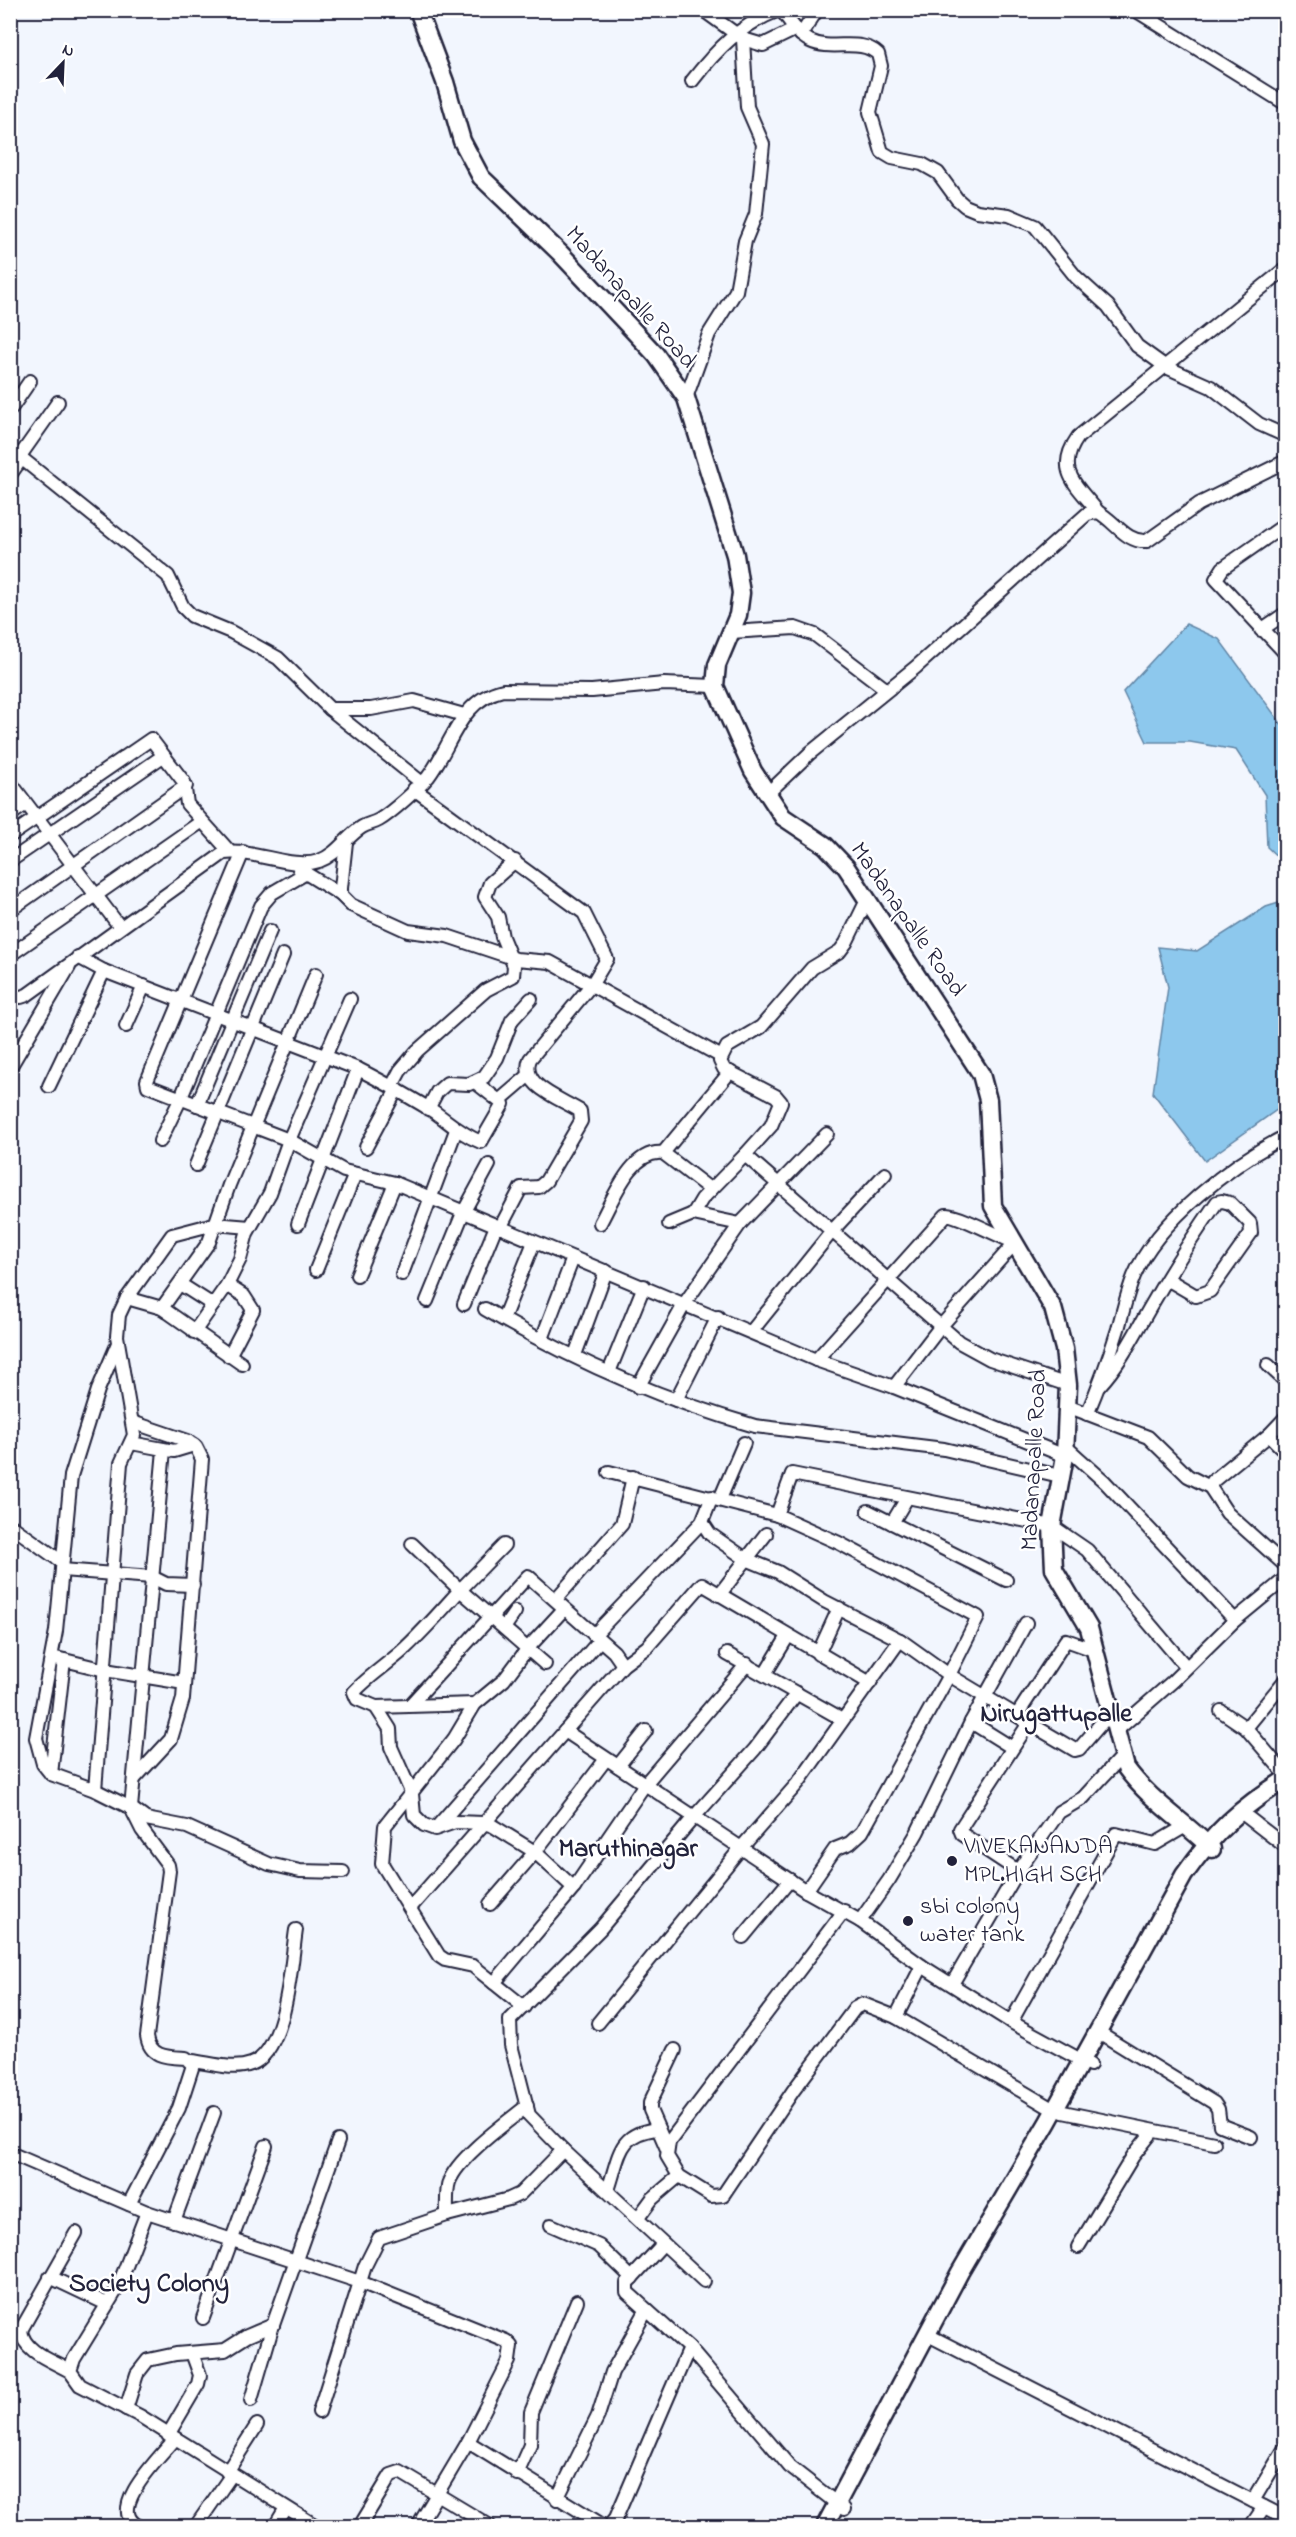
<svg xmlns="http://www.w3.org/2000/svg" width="1296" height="2537" font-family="'Indie Flower',sans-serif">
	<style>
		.water { fill: #8dc8ed; stroke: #6286a6; stroke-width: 1.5 }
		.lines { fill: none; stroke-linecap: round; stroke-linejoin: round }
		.street-casing { stroke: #22223b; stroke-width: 16 }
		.secondary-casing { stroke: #22223b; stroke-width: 21 }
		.street { stroke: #fff; stroke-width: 12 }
		.secondary { stroke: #fff; stroke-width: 16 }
		.poi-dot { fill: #22223b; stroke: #fff; stroke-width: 2 }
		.labels { text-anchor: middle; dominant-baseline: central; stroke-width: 5; stroke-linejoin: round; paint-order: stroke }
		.street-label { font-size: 24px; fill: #22223b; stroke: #fff }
		.poi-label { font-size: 24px; fill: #22223b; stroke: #fff; text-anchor: start }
		.neighbourhood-label { font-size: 26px; font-weight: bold; fill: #22223b; stroke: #fff }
	</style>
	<rect width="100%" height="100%" fill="#f2f6fe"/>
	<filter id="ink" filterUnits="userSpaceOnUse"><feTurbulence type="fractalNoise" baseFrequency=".0167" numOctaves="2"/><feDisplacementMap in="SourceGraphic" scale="12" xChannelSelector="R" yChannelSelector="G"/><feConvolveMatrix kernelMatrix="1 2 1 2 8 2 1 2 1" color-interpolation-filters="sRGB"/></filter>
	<g filter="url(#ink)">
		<!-- water -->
		<g class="water">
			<polygon points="1186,624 1219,639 1285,729 1285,864 1267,847 1265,795 1236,750 1190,742 1147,742 1123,692"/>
			<polygon points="1285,901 1285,1104 1205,1161 1153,1093 1168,987 1158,947 1197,951 1266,907"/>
		</g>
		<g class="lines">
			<!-- street casing -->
			<g class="street-casing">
				<g id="street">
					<path d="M781,10C790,21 798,35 810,41C832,52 860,37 878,54L881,66L870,112L882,152L892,158L922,164L938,173L957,199L965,206L977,211L1009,215L1035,226L1076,277L1108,306L1137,346L1166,367L1211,387L1259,424L1286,436"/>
					<polyline points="1135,10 1286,104"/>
					<polyline points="801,35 817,10"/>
					<polyline points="743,39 763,45 796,29"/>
					<path d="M692,81C717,49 741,24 779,10"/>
					<polyline points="686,398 709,334 736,291 745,241 756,214 763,144 747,107 743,39 703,10"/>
					<polyline points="10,410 30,381"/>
					<polyline points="10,449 168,576 183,607 192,616 231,632 278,658 330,709 422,783"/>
					<polyline points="20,456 58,402"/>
					<polyline points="10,475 22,458"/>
					<path d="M1098,512C1077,485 1054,471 1078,437L1286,268"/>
					<polyline points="1286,524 1223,568 1216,579 1286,654"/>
					<polyline points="1261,630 1286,613"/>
					<polyline points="731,632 795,628 815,635 887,690"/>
					<polyline points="330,709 371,709 414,701 464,715"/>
					<polyline points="10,782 120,927"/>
					<path d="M414,789L584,913L607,959L592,984L530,1059C519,1086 562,1099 580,1111L581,1121L546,1181L539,1187L521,1188L500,1228"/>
					<path d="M767,794L810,753L916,667L1087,514L1098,512C1115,521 1126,543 1147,541L1199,504L1286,461"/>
					<polyline points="10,815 26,804"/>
					<polyline points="10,836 151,739 184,782 187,804 230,852"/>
					<polyline points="346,842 341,888 341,895 351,905 408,931 447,936 516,959 550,962 720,1056"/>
					<polyline points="243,852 147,1081 148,1086 289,1140 344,1171 395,1183 816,1360 894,1387 1065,1456"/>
					<polyline points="10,861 163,756"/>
					<polyline points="299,869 341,895"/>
					<polyline points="10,910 186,786"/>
					<polyline points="10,955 201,822"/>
					<path d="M78,957L104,971L358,1069C384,1082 408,1096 433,1111C449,1122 462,1135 481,1142L503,1104L475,1082"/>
					<path d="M10,996L21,997L27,995L224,853C254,849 292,870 319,861C338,854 346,837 362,827C367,824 374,823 379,820C391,813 419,788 428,777C452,746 459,700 503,690L592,691L664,684L715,686"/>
					<polyline points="126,1026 144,986"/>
					<polyline points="12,1064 69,967"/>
					<polyline points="49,1086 104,971"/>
					<polyline points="392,1086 400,1071 417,1051 486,990 513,976 514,966 502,937 498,917 485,897 490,883 515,861"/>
					<polyline points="500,1100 528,1076"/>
					<polyline points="197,1105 270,931"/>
					<polyline points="428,1109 437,1092 447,1083 469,1084 484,1077 497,1058 512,1020 531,999"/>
					<polyline points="160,1141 180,1100 261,906 272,893 306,873"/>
					<polyline points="366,1147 397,1089"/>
					<polyline points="663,1153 730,1072"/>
					<polyline points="745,1155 771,1126 781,1102 776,1096 724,1069 720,1061 727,1047 761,1027 812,968 840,951 846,943 867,900"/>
					<polyline points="196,1165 283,955"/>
					<path d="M600,1223C613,1200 631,1149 663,1153L711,1190"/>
					<polyline points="298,1224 358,1069"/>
					<polyline points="669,1224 693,1214"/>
					<polyline points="740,1224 827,1134"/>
					<polyline points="316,1270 355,1174"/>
					<polyline points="402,1274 456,1130"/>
					<polyline points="357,1275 395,1183"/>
					<polyline points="180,1284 213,1305"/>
					<polyline points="227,1285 244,1296 253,1310 229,1356"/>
					<polyline points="127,1298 162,1308 242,1364"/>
					<polyline points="427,1301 463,1213 489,1165"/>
					<polyline points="464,1304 496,1226"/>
					<polyline points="162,1308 209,1242 229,1185 316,974"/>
					<path d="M485,1309C570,1359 660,1399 755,1426L944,1449L1060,1476"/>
					<polyline points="503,1319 534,1242"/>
					<polyline points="194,1332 227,1285 240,1259 247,1233 270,1193 289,1140 350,999"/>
					<polyline points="751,1332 833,1230 885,1174"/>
					<polyline points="542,1339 573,1258"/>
					<polyline points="118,1343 98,1390 71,1476 56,1631 36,1738 43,1764 51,1774 95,1790 131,1808 146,1819 187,1827 269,1864 300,1871 343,1872"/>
					<polyline points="575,1355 606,1271"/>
					<path d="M816,1360L946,1215C954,1213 999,1236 1011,1241"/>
					<polyline points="1268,1365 1286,1382"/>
					<polyline points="609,1372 644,1286"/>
					<path d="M1099,1386C1122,1361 1135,1333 1152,1304C1172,1269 1194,1235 1217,1202L1222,1201L1230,1203L1250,1223L1251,1233L1210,1291L1196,1296L1167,1279"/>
					<polyline points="638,1387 685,1303 740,1224 693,1214 702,1199 745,1155 959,1342 990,1359 1068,1385"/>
					<polyline points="894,1387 941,1326 1013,1245"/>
					<polyline points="676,1400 718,1317"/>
					<polyline points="1067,1406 1148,1437 1188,1476 1210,1487"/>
					<path d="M1087,1414C1099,1386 1109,1358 1118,1329C1123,1311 1127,1293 1134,1276C1157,1221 1233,1163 1286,1136"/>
					<polyline points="132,1422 188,1441 196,1447 202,1459 183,1699 171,1739 135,1778"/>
					<polyline points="1269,1435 1286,1417"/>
					<polyline points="131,1443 174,1451 194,1445"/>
					<polyline points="1065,1446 1105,1482 1235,1620 1286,1578"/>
					<polyline points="1286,1452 1269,1435 1213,1481 1210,1487 1227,1513 1286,1566"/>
					<polyline points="609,1472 777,1515"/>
					<polyline points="712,1497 702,1522 710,1534 746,1559 778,1572 824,1601 900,1640 949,1675 1029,1723 960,1829 962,1834 1018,1871"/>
					<polyline points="720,1499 744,1443"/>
					<polyline points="868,1511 1006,1580"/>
					<polyline points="892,1523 907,1498"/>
					<polyline points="10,1525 62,1562"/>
					<polyline points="412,1544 460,1590 504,1545"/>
					<polyline points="62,1570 152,1577 166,1584 193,1585"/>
					<polyline points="719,1595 766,1534"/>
					<polyline points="556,1599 622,1524 633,1477"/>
					<polyline points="504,1628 515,1612"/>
					<polyline points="594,1635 702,1522"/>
					<polyline points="727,1654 842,1719"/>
					<polyline points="818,1654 839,1608"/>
					<polyline points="52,1657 105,1670 184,1683"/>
					<polyline points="765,1674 788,1636"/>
					<polyline points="1286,1679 1246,1728 1286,1775"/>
					<polyline points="870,1683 702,1584 647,1647 623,1665 565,1731 806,1891 860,1921 922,1966 1011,2022 1090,2065"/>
					<polyline points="411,1704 528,1576 614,1652 623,1665"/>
					<path d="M475,1704L376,1707L357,1699L354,1692C369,1676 385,1666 401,1652C422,1633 441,1611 460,1590L545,1664"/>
					<polyline points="376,1707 390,1729 391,1747 412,1794 414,1815 424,1825 435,1829 455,1822 484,1823 493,1826 535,1852 574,1888"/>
					<polyline points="1221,1711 1246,1728"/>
					<polyline points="1017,1715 1066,1640 1094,1650"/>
					<polyline points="971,1722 1011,1747"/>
					<polyline points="1029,1723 1075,1750 1079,1749 1111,1712"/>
					<polyline points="1116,1731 1172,1682 1235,1620"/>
					<polyline points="618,1766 646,1731"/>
					<polyline points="51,1774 64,1660"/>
					<polyline points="95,1790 121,1463 134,1435 117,1336 119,1315 127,1298 172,1235 214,1224 250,1227"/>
					<polyline points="1246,1816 1286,1847"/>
					<polyline points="436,1828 600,1640"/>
					<polyline points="806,1891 835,1849 850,1843 862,1832 949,1675 978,1617 839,1543 777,1515 792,1474 1052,1526 1087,1550 1186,1667"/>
					<polyline points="490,1904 535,1852 606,1759"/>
					<polyline points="410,1908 565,1731"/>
					<polyline points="860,1921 889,1880 917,1833 971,1722 1026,1623"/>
					<polyline points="743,1937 790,1880"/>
					<polyline points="494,1983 574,1888 645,1784 747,1664"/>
					<polyline points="952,1984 1018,1871 1059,1812 1083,1798 1122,1756"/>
					<polyline points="524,2007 473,1966 445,1960 439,1956 382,1864 385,1826 454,1739 475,1704 504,1680 528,1648 564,1609"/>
					<polyline points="896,2017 922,1966"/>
					<polyline points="1011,2022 1116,1834 1155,1844 1184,1827"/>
					<polyline points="598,2023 741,1848 798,1783 900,1640"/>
					<polyline points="1105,2036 1214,2103 1218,2109 1220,2125 1251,2137"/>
					<path d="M192,2061C210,2063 233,2071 251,2064C287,2051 291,1963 296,1930"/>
					<polyline points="1063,2112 1214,2143"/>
					<polyline points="667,2149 650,2110 650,2103 675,2050"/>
					<polyline points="10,2153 147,2212 360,2282 319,2412"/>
					<polyline points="679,2176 711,2196 723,2195 793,2091 855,2008 863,2004 896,2017 1054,2110"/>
					<path d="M608,2190C620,2156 617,2133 658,2129"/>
					<path d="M129,2204L179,2108L193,2065L186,2058C168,2057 150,2058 147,2036L169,1871L168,1865L142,1830L131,1808L164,1450"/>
					<polyline points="147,2212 118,2287 74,2359 70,2371 80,2385 140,2416 316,2526"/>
					<path d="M447,2215C447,2204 446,2191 449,2182C458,2157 506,2123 527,2106"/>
					<polyline points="638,2218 652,2199 679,2176 667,2156 669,2142 844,1911"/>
					<polyline points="174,2221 214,2113"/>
					<polyline points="551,2225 599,2246 632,2278"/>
					<polyline points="663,2244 627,2283 627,2292 689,2348 790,2467 844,2509"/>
					<polyline points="1078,2247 1133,2156 1153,2131"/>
					<polyline points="50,2277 107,2304"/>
					<polyline points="704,2281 563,2150 529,2115 511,2045 510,2020 600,1929 694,1817 755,1749 797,1693"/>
					<polyline points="203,2318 266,2146"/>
					<polyline points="926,2334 1286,2518"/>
					<path d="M70,2371C53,2361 23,2352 21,2330L76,2233"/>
					<polyline points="251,2400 273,2325 338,2141"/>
					<polyline points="126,2409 137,2374 148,2360 176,2354 225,2350 247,2336 273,2325"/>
					<polyline points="168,2435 198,2384 200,2375 192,2353"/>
					<polyline points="468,2442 604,2526"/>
					<polyline points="227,2472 257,2425"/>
					<polyline points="517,2474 530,2445 531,2412 577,2301"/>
					<polyline points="557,2499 598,2416 612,2372 646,2311"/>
					<polyline points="1253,2501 1286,2446"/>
					<path d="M139,2526C104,2511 161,2456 175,2439"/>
					<polyline points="196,2526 232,2474"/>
					<polyline points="275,2526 286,2508"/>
					<polyline points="360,2526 391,2475 400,2472 490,2526"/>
					<polyline points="418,2526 468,2442 509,2361 511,2346 506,2341 360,2282 365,2266 379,2238 447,2215 509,2199 520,2194 563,2150"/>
					<polyline points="609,2526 616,2518 689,2348"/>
					<polyline points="1251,2526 1264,2507"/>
				</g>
			</g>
			<!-- secondary casing -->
			<g class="secondary-casing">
				<g id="secondary">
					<path d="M418,10L445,82L462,141L481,177L560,253L627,324L656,355L686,398L735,555L741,593L738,615L717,665L715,686L753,771L783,817L825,845L846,867L981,1074L988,1100L993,1206L1053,1308L1064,1349L1068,1385L1065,1456L1052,1526L1054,1569L1089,1628L1126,1768C1150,1801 1184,1821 1212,1849"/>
					<path d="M825,2526L960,2272L1048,2122L1184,1875C1215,1831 1240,1808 1286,1779"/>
				</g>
			</g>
			<!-- street -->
			<use href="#street" class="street"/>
			<!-- secondary -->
			<use href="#secondary" class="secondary"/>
		</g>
	</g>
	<!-- markers -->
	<g class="poi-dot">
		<circle cx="952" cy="1861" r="6"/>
		<circle cx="908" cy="1921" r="6"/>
	</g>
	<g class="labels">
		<!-- street labels -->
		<g class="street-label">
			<text transform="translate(630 298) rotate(48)">Madanapalle Road</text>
			<text transform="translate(907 920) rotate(55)">Madanapalle Road</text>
			<text transform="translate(1035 1460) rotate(-87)">Madanapalle Road</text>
		</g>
		<!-- poi labels -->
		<g class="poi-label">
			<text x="964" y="1847">VIVEKANANDA<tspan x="964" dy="28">MPL.HIGH SCH</tspan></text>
			<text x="920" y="1907">sbi colony<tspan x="920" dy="28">water tank</tspan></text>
		</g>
		<!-- neighbourhood labels -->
		<g class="neighbourhood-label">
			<text x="1056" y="1715">Nirugattupalle</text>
			<text x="628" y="1850">Maruthinagar</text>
			<text x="149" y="2285">Society Colony</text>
		</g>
	</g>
	<!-- margin -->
	<rect width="1296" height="2537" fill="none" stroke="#fff" stroke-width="36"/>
	<rect x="18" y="18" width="1260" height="2501" fill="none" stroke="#22223b" stroke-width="2" filter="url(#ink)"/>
	<!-- north arrow -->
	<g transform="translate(63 63) rotate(23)" stroke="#ffffff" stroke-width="4.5" paint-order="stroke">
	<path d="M0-4.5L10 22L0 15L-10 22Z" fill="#22223b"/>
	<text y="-9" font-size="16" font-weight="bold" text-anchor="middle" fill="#22223b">N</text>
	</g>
</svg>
